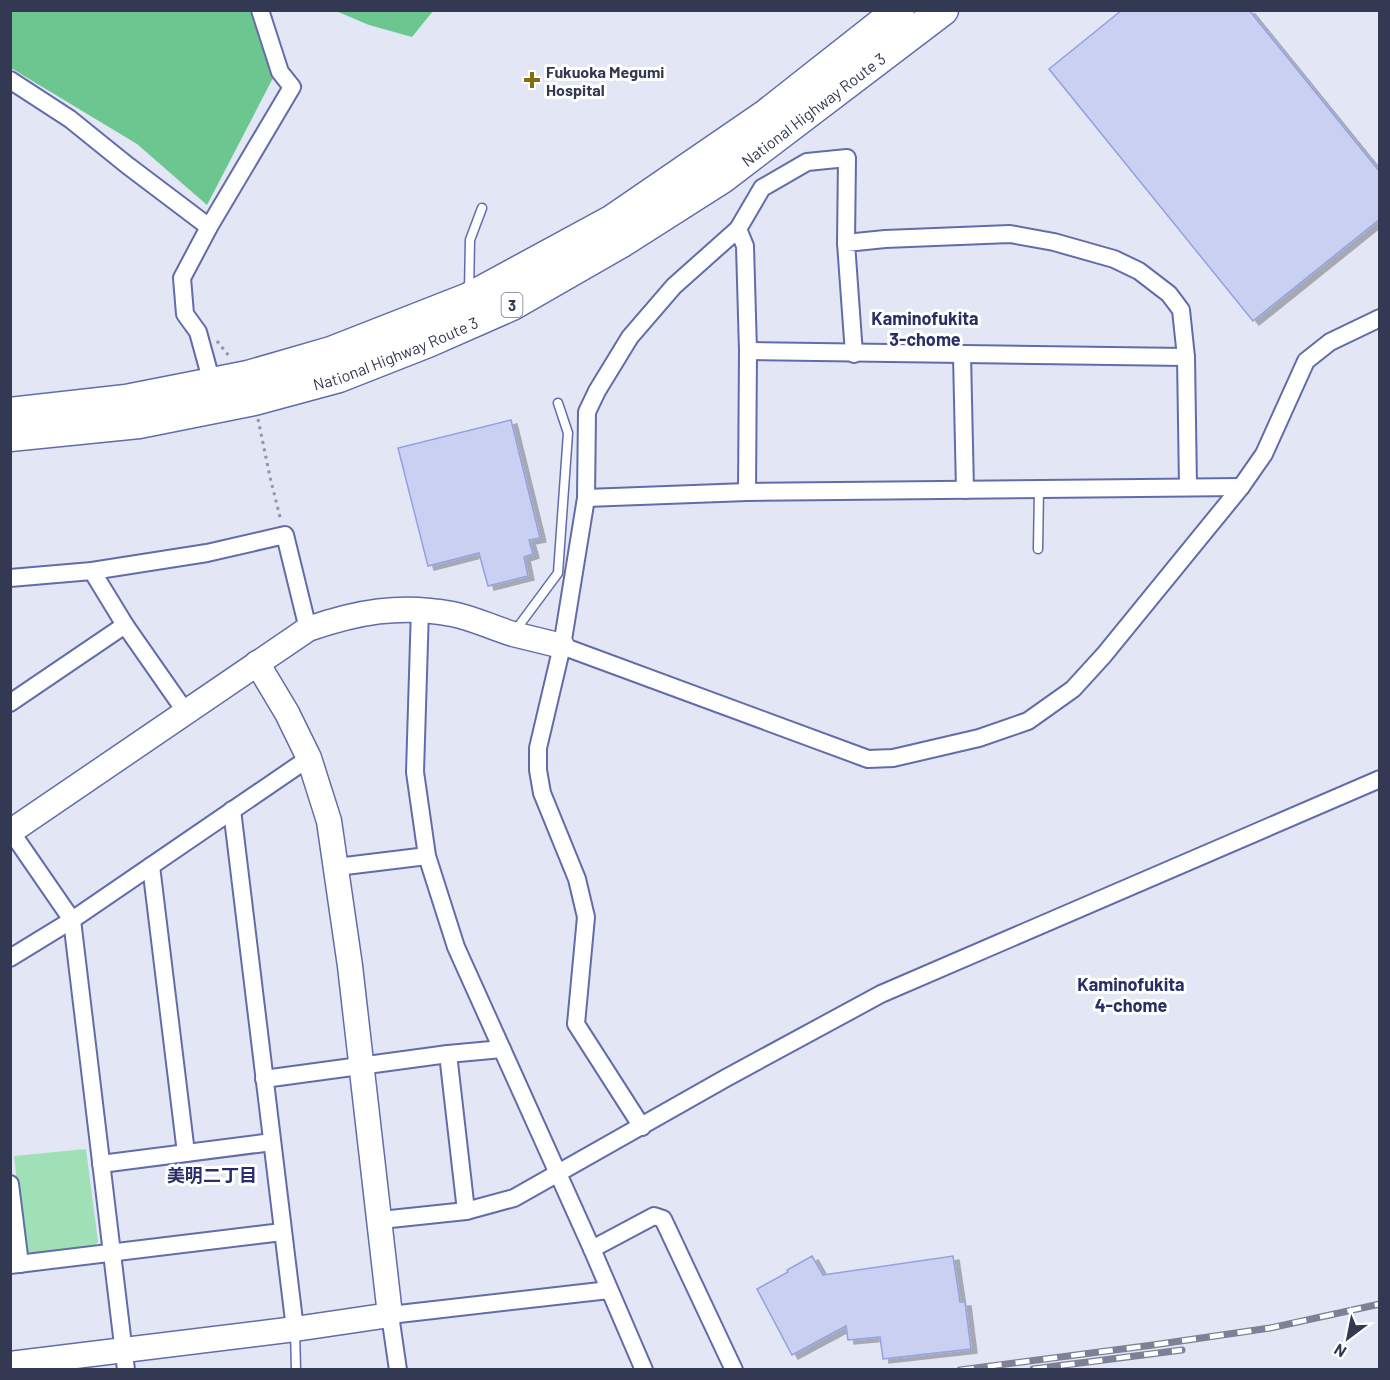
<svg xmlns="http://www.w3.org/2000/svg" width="1390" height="1380" font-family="Barlow,'Noto Sans JP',sans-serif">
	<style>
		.green { fill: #9fe0b6 }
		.forest { fill: #6cc690 }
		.building { fill: #c9d0f2; stroke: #94a0e1; stroke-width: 1.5; filter: url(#shadow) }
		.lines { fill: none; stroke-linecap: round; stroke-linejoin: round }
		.lane-casing { stroke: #626caa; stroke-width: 11 }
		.street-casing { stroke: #626caa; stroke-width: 20 }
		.secondary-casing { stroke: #626caa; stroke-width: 27 }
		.highway-casing { stroke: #626caa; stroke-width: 33 }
		.path { stroke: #9195a9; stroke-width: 3; stroke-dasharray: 3 4.5; stroke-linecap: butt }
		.lane { stroke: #fff; stroke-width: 8 }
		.street { stroke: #fff; stroke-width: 16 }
		.secondary { stroke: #fff; stroke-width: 24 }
		.highway { stroke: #fff; stroke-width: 30 }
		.rail-casing { stroke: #7d8196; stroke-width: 7 }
		.rail { stroke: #fff; stroke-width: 4.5; stroke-dasharray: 14; stroke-linecap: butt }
		.poi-dot { fill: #826e0a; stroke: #fff; stroke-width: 2 }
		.labels { text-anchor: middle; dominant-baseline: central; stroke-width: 6; stroke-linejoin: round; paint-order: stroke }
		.shield { fill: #fff; stroke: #707487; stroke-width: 1.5 }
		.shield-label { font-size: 15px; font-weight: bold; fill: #333853 }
		.poi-label { font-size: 16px; font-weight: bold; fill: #333853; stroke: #fff; text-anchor: start }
		.street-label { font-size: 16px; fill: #333853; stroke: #fff }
		.neighbourhood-label { font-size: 18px; font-weight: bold; fill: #292f66; stroke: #fff }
	</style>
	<defs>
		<filter id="shadow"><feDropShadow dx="6" dy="4" stdDeviation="0" flood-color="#0004"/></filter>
	</defs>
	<rect width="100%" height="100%" fill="#e3e6f4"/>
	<!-- green -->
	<polygon class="green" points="86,1149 98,1242 93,1248 32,1256 25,1252 14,1156"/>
	<!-- forest -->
	<g class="forest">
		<polygon points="10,11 259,11 270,42 273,78 207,205 137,144 11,68"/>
		<polygon points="336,11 433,10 433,11 412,37 369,25"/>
	</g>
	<!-- building -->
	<g class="building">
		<polygon points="1122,10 1249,10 1380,172 1380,219 1253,321 1049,69"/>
		<polygon points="511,420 540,538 529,540 533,554 524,557 528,576 488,586 479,553 428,566 398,448"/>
		<polygon points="812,1256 823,1275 953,1256 960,1302 965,1302 971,1349 883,1359 880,1337 848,1340 846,1326 792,1355 757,1289 788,1272 787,1270"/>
	</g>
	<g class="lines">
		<!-- lane casing -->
		<g class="lane-casing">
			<g id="lane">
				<polyline points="469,292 470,240 482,208"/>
				<polyline points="1038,549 1039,489"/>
				<polyline points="515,631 558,573 568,433 558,403"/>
				<polyline points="295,1331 296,1370"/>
			</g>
		</g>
		<!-- street casing -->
		<g class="street-casing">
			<g id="street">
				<polyline points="10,80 70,119 127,165 209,227"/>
				<polyline points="738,229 762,188 807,162 847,158 846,243"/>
				<polyline points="748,351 1186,357"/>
				<polyline points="854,354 846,243 885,239 1010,234 1054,242 1114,259 1139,271 1169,294 1181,310 1186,357 1188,487"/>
				<polyline points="962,355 965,490"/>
				<polyline points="212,383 198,332 185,314 182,278 209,227 292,87 280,72 260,10"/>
				<polyline points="586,498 747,492 1241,487"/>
				<polyline points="92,571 125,625 185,711"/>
				<polyline points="10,578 92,571 207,553 285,535 308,629"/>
				<polyline points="420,609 415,772 427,856 456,947 592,1249 644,1370"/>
				<polyline points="562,646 868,759 893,758 979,738 1028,721 1073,689 1104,655 1241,487 1264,454 1306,361 1330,342 1380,318"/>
				<polyline points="10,703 125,625"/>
				<polyline points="232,810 295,1329"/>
				<polyline points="10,830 72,920 126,1370"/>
				<polyline points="151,866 186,1153"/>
				<polyline points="337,867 427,856"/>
				<polyline points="10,958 72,920 309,758"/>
				<polyline points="448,1054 466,1211"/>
				<polyline points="264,1079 448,1054 502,1049"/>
				<polyline points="642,1127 576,1024 586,917 577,879 542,793 538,770 538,748 562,646 586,498 587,412 597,391 630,337 674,286 738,229 745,246 748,351 747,492"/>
				<polyline points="101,1164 272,1142"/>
				<polyline points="10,1184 20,1264"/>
				<polyline points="381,1220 466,1211 514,1198 726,1078 881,994 1380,779"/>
				<polyline points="592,1249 654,1216 663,1219 734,1370"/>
				<polyline points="10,1265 282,1232"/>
				<polyline points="398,1370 390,1315 609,1290"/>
			</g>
		</g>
		<!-- secondary casing -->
		<g class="secondary-casing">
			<g id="secondary">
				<path d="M10,832L308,629C357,612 400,604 452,614C473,618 493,628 513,634C529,638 546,642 562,646"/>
				<polyline points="10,1364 295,1329 390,1315 350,966 329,821 309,758 287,713 257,663"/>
			</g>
		</g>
		<!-- highway casing -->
		<g class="highway-casing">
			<g id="highway">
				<polyline points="10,413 126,400 248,376 331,352 469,298 611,221 767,114 899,10"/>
				<path id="s1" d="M10,436L139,423L254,400L339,377L428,342L512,305L620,243L722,178L943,10"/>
			</g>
		</g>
		<!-- path -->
		<g class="path">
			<polyline points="217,341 229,356"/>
			<polyline points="258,419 270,477 281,521"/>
		</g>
		<!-- lane -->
		<use href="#lane" class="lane"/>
		<!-- street -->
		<use href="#street" class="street"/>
		<!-- secondary -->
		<use href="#secondary" class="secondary"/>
		<!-- highway -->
		<use href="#highway" class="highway"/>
		<!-- rail casing -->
		<g class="rail-casing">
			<g id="rail">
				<polyline points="1033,1369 1182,1350"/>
				<polyline points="960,1370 1153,1345 1270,1328 1380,1304"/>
			</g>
		</g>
		<!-- rail -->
		<use href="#rail" class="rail"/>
	</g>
	<!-- markers -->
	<path class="poi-dot" d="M529 71h6v6h6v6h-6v6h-6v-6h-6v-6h6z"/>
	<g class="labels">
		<!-- shield labels -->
		<rect class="shield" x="501.5" y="293" width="21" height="24" rx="4.5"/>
		<g class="shield-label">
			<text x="512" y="305">3</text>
		</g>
		<!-- poi labels -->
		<g class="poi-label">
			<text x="546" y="71">Fukuoka Megumi<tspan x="546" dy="18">Hospital</tspan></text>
		</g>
		<!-- street labels -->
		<g class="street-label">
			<text stroke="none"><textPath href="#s1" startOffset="882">National Highway Route 3</textPath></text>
			<text stroke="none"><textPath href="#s1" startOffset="396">National Highway Route 3</textPath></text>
		</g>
		<!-- neighbourhood labels -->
		<g class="neighbourhood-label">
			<text x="925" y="318">Kaminofukita<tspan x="925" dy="21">3-chome</tspan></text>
			<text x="1131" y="984">Kaminofukita<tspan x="1131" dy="21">4-chome</tspan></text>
			<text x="212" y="1175">美明二丁目</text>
		</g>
	</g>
	<!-- border -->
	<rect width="1390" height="1380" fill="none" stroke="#333853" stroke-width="24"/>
	<!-- north arrow -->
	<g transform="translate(1348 1338) rotate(212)" stroke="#ffffff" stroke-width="4.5" paint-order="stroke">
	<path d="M0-4.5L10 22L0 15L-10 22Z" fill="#333853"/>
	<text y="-9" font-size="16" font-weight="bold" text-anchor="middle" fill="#333853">N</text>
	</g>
</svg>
